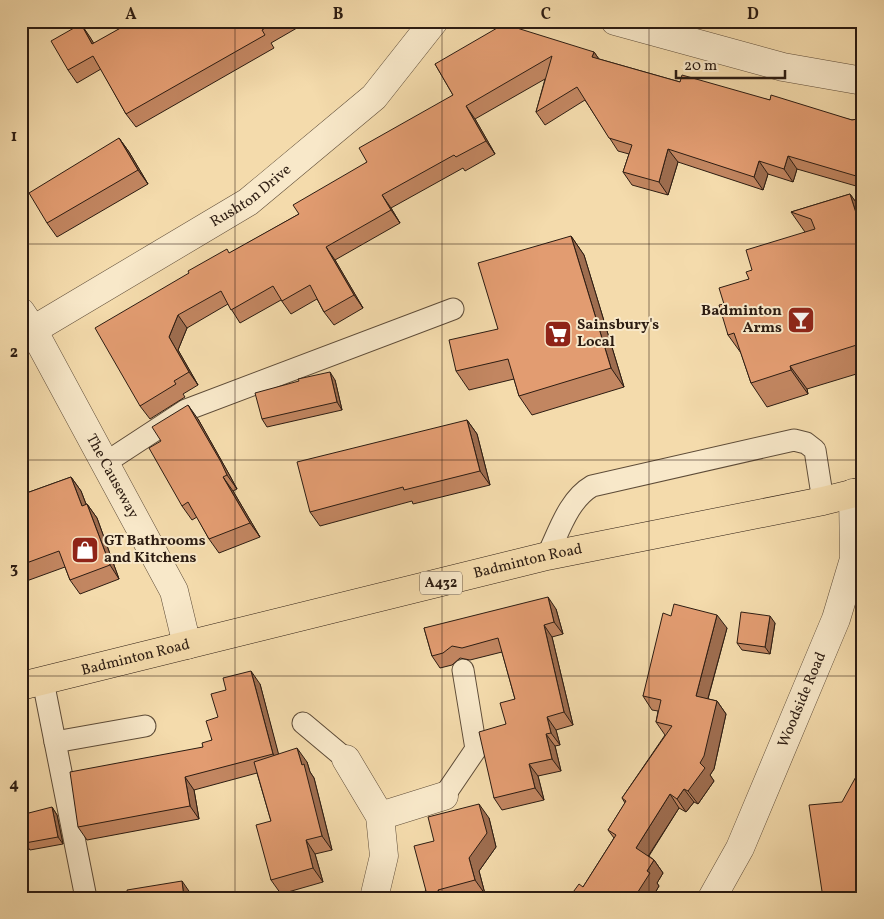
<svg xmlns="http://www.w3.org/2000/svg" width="884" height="919" font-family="Vollkorn,serif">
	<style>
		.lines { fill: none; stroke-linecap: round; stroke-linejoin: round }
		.lane-casing { stroke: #5e4c38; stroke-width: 23 }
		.street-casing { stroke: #5e4c38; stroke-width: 29 }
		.primary-casing { stroke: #2c1c12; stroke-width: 29 }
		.lane { stroke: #f8e8c9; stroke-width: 21 }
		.street { stroke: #f8e8c9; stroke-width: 28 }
		.primary { stroke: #f4dbac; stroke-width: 28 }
		.wall { fill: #c28661; stroke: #2c1c12 }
		.shaded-wall { fill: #9e6d4f; stroke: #2c1c12 }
		.building { fill: #e29c71; stroke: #2c1c12 }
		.grid { fill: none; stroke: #2c1c12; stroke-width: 1; stroke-opacity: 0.55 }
		.labels { text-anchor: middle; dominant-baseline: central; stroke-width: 4; stroke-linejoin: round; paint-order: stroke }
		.shield { fill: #f8e8c9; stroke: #695949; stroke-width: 1 }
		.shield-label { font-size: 14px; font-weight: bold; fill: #2c1c12 }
		.street-label { font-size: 15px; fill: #2c1c12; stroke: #f8e8c9 }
		.poi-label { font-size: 15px; font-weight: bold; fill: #2c1c12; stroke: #f8e8c9; text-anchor: start }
		.neatline { fill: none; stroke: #2c1c12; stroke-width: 2 }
		.grid-label { font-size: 16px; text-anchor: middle; font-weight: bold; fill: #2c1c12 }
	</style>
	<rect width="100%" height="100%" fill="#f4dbac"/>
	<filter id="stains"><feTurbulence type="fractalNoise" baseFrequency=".004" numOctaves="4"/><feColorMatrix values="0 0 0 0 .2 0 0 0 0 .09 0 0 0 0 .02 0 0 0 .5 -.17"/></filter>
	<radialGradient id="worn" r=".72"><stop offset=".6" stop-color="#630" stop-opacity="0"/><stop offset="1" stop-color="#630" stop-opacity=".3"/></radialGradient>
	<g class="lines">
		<!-- lane casing -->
		<g class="lane-casing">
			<g id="lane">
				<polyline points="105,463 186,410 453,309"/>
				<path d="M547,556C559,532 568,500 592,486L794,440L806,443L815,450L823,501"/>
				<polyline points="43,681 86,898"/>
				<polyline points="303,723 346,759"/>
				<polyline points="55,742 145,726"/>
				<polyline points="444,796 476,749 463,670"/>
			</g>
		</g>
		<!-- street casing -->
		<g class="street-casing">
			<g id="street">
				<polyline points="615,21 783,67 863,81"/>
				<path id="s1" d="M21,312L33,330L174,591L187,645"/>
				<path id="s2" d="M33,330L248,202L374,97L434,21"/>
				<polyline points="346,759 380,816 384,856 374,898"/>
				<polyline points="380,816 444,796"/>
				<path id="s3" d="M712,898L740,848L836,619L854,559L853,493"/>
			</g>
		</g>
		<!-- primary casing -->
		<g class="primary-casing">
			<g id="primary">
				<path id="s4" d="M21,686L547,556L823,501L863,491"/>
			</g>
		</g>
		<!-- lane -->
		<use href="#lane" class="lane"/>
		<!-- street -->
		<use href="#street" class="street"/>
		<!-- primary -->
		<use href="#primary" class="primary"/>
	</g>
	<!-- wall -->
	<g class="wall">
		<polygon points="133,21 309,21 271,43 274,48 136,127 126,114 101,69 77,83 68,70 81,24 94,44"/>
		<polygon points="594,52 599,59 680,82 770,100 852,120 863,118 863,188 797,169 793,182 768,174 763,190 678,162 668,195 632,185 623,172 629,154 618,151 585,100 545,125 536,112 545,79 475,119 495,154 465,171 463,168 391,208 400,223 335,260 363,308 334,325 324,312 317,299 291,314 281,300 240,323 228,304 187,328 178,350 198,385 183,394 185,397 150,419 140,406 189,273 230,253 299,214 367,162 453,95 435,64"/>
		<polygon points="119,138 129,152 148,184 57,237 47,223"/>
		<polygon points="850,194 863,212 863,372 807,389 808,394 767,407 751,383 741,353 728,335 724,304 749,279 752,270 805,232 791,212"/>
		<polygon points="571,236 584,255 624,387 532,415 519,396 514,379 469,390 456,371 498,329"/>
		<polygon points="335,380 342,410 267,427 262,419"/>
		<polygon points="198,419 230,476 237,489 233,491 260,537 219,553 209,539 197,517 192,520 182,506"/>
		<polygon points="467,420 477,434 490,485 413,504 412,501 320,526 310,512"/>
		<polygon points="21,449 26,458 21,461"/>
		<polygon points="71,477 81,491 86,504 87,504 97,518 119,579 80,594 70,580 65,567 21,583 21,495"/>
		<polygon points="556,609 563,634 552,637 573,725 556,730 560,745 555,746 561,771 538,776 544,800 502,810 494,798 506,724 515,699 502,652 470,660 460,658 452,665 440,668 432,656 424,628"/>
		<polygon points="671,616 727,628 708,699 717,701 726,714 714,769 710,775 714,781 698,804 694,802 686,812 679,808 649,856 654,860 663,873 657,883 659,886 652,898 562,898 571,895 583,887 614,838 608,830 625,803 622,798 665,735 656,722 658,711 652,710 643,696"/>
		<polygon points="775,623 770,654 742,650 737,643"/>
		<polygon points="260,684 278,754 307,762 310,772 314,778 332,850 315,854 323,882 281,894 271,880 271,821 257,773 194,790 199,819 87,840 78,827 203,747 212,740 218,717"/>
		<polygon points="52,807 57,815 63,844 30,850 25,843"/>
		<polygon points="489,818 496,847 479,871 485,894 469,898 407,898 426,891 434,841"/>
	</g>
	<!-- shaded-wall -->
	<g class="shaded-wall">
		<polygon points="81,24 90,37 102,57 92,44"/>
		<polygon points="594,52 603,65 592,57"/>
		<polygon points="466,106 475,119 495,154 486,141"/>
		<polygon points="119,138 129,152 148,184 138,170"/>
		<polygon points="668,149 678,162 668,195 659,182"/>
		<polygon points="788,156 797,169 793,182 784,169"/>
		<polygon points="759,161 768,174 763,190 754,177"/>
		<polygon points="850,194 863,212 863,235"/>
		<polygon points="382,195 391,208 400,223 391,210"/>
		<polygon points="571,236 584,255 624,387 611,368"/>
		<polygon points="326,247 335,260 363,308 354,295"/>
		<polygon points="178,315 187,328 178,350 198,385 189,372 169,337"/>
		<polygon points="790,366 807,389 808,394 791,370"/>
		<polygon points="330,372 335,380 342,410 337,402"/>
		<polygon points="188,405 198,419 230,476 237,489 227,475"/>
		<polygon points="467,420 477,434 490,485 480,471"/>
		<polygon points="71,477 81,491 92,520 82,506"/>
		<polygon points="223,477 233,491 260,537 250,523"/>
		<polygon points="87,504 97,518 119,579 110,565"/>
		<polygon points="548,597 556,609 563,634 554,622"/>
		<polygon points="717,615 727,628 705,709 696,696"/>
		<polygon points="770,616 775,623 770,654 765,647"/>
		<polygon points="544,625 552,637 573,725 564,712"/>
		<polygon points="251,671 260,684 282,767 273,754"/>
		<polygon points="717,701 726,714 714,769 710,775 714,781 698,804 688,791 700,763"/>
		<polygon points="547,717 556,730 560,745 551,733"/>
		<polygon points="546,734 555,746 561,771 552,759"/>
		<polygon points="297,748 307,762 310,772 314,778 332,850 322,836"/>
		<polygon points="529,764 538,776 544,800 535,788"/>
		<polygon points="185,777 194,790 199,819 190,806"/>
		<polygon points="684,789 694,802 686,812 677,799"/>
		<polygon points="670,794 679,808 645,861 636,848"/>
		<polygon points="479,804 489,818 496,847 479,871 485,894 475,880 469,858"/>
		<polygon points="52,807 57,815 63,844 58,837"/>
		<polygon points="306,840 315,854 323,882 313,868"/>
		<polygon points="654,860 663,873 657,883 659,886 652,898 634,898 647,871"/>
		<polygon points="182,881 191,894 191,898 184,898"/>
		<polygon points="438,890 444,898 440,898"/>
	</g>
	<!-- building -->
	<g class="building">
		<polygon points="133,21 277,21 262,30 265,35 126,114 93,56 68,70 51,41 81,24 92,44"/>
		<polygon points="504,24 594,52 592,57 680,82 682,75 770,100 771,95 852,120 863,118 863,178 788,156 784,169 759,161 754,177 668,149 659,182 623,172 632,145 609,138 577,87 536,112 552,56 466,106 486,141 456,157 454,155 382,195 391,210 326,247 354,295 324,312 310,285 282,301 273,286 231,310 221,291 178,315 169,337 189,372 174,381 176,384 140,406 95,328 189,273 188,271 227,249 229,253 299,214 293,205 367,162 359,148 453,95 435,64"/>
		<polygon points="119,138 138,170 47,223 29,193"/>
		<polygon points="850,194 863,235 863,343 790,366 791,370 751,383 734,333 728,335 719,305 724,304 719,288 749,279 746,272 752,270 746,250 815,229 811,219 791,212"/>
		<polygon points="571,236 611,368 519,396 508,359 456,371 449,340 498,329 478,263"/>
		<polygon points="330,372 337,402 262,419 255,393 299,381 298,379"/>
		<polygon points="188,405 221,462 227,475 223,477 250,523 209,539 188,502 182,506 149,448 161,441 152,427"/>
		<polygon points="467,420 480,471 404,490 403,487 310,512 297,462"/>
		<polygon points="71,477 82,506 87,504 110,565 70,580 59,551 21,565 21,495"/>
		<polygon points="548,597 554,622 544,625 564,712 547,717 551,733 546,734 552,759 529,764 535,788 494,798 479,732 506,724 500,703 515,699 498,638 462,648 452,646 443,653 432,656 424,628"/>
		<polygon points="674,604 717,615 696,696 717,701 704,756 700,763 705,768 688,791 684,789 677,799 670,794 636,848 654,860 647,871 650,873 634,898 562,898 571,895 579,884 583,887 616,835 608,830 626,801 622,798 672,726 656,722 661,700 643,696 663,613 671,616"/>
		<polygon points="741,612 770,616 765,647 737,643"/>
		<polygon points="251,671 273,754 185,777 190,806 78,827 70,772 203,747 202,743 212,740 206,721 218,717 211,694 226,690 223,678"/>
		<polygon points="297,748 302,765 304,764 322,836 306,840 313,868 271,880 256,825 271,821 254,762"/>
		<polygon points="863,764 863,898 823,898 809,805 842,802"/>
		<polygon points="479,804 487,833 469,858 475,880 438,890 440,898 407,898 407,896 426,891 414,846 434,841 428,817"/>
		<polygon points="52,807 58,837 25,843 21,826 21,815"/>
		<polygon points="182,881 184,898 128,898 127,890"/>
	</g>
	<!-- grid -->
	<path class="grid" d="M235,21V898M442,21V898M649,21V898M21,244H863M21,460H863M21,676H863"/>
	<!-- icons -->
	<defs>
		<g id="bar-square" transform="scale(1.4375)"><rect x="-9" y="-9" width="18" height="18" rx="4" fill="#8f2418" stroke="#f8e8c9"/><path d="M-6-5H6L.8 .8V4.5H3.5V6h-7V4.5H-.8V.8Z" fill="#fff"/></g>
		<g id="supermarket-square" transform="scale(1.4375)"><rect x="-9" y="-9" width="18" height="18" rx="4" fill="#8f2418" stroke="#f8e8c9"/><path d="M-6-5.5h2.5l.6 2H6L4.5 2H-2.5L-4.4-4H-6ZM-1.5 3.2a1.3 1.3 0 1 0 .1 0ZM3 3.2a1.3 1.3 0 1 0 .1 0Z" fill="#fff"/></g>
		<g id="shop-square" transform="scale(1.4375)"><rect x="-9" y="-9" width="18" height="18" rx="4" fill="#8f2418" stroke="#f8e8c9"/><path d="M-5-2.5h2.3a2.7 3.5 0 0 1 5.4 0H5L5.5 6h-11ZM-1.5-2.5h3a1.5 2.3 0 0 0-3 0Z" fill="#fff"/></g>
	</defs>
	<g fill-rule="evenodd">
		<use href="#bar-square" x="801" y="320"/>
		<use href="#supermarket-square" x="558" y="334"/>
		<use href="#shop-square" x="85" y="550"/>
	</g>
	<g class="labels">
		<!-- shield labels -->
		<rect class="shield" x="420" y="571.5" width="42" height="23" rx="4"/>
		<g class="shield-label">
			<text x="441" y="583">A432</text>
		</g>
		<!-- street labels -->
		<g class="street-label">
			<text stroke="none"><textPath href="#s2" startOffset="256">Rushton Drive</textPath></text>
			<text stroke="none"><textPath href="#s1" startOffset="188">The Causeway</textPath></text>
			<text stroke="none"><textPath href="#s4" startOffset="522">Badminton Road</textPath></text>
			<text stroke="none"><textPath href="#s4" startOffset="118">Badminton Road</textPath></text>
			<text stroke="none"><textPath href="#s3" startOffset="218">Woodside Road</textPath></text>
		</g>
		<!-- poi labels -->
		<g class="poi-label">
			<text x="782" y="311" text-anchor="end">Badminton<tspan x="782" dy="17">Arms</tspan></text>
			<text x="577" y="325">Sainsbury's<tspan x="577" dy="17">Local</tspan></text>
			<text x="104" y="541">GT Bathrooms<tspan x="104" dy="17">and Kitchens</tspan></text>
		</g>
	</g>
	<!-- margin -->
	<rect width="884" height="919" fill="none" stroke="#f4dbac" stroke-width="55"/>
	<!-- scale -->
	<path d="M676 70v8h109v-8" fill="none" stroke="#2c1c12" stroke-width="2.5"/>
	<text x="684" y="70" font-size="15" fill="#2c1c12" stroke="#f8e8c9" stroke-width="4" paint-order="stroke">20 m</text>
	<rect x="28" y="28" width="828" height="864" class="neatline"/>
	<g class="grid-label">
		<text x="131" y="19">A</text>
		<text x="338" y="19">B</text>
		<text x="546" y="19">C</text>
		<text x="753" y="19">D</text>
		<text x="14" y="141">1</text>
		<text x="14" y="357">2</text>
		<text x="14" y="573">3</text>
		<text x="14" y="789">4</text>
	</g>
	<rect width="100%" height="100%" filter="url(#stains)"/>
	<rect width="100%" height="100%" fill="url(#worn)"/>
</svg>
